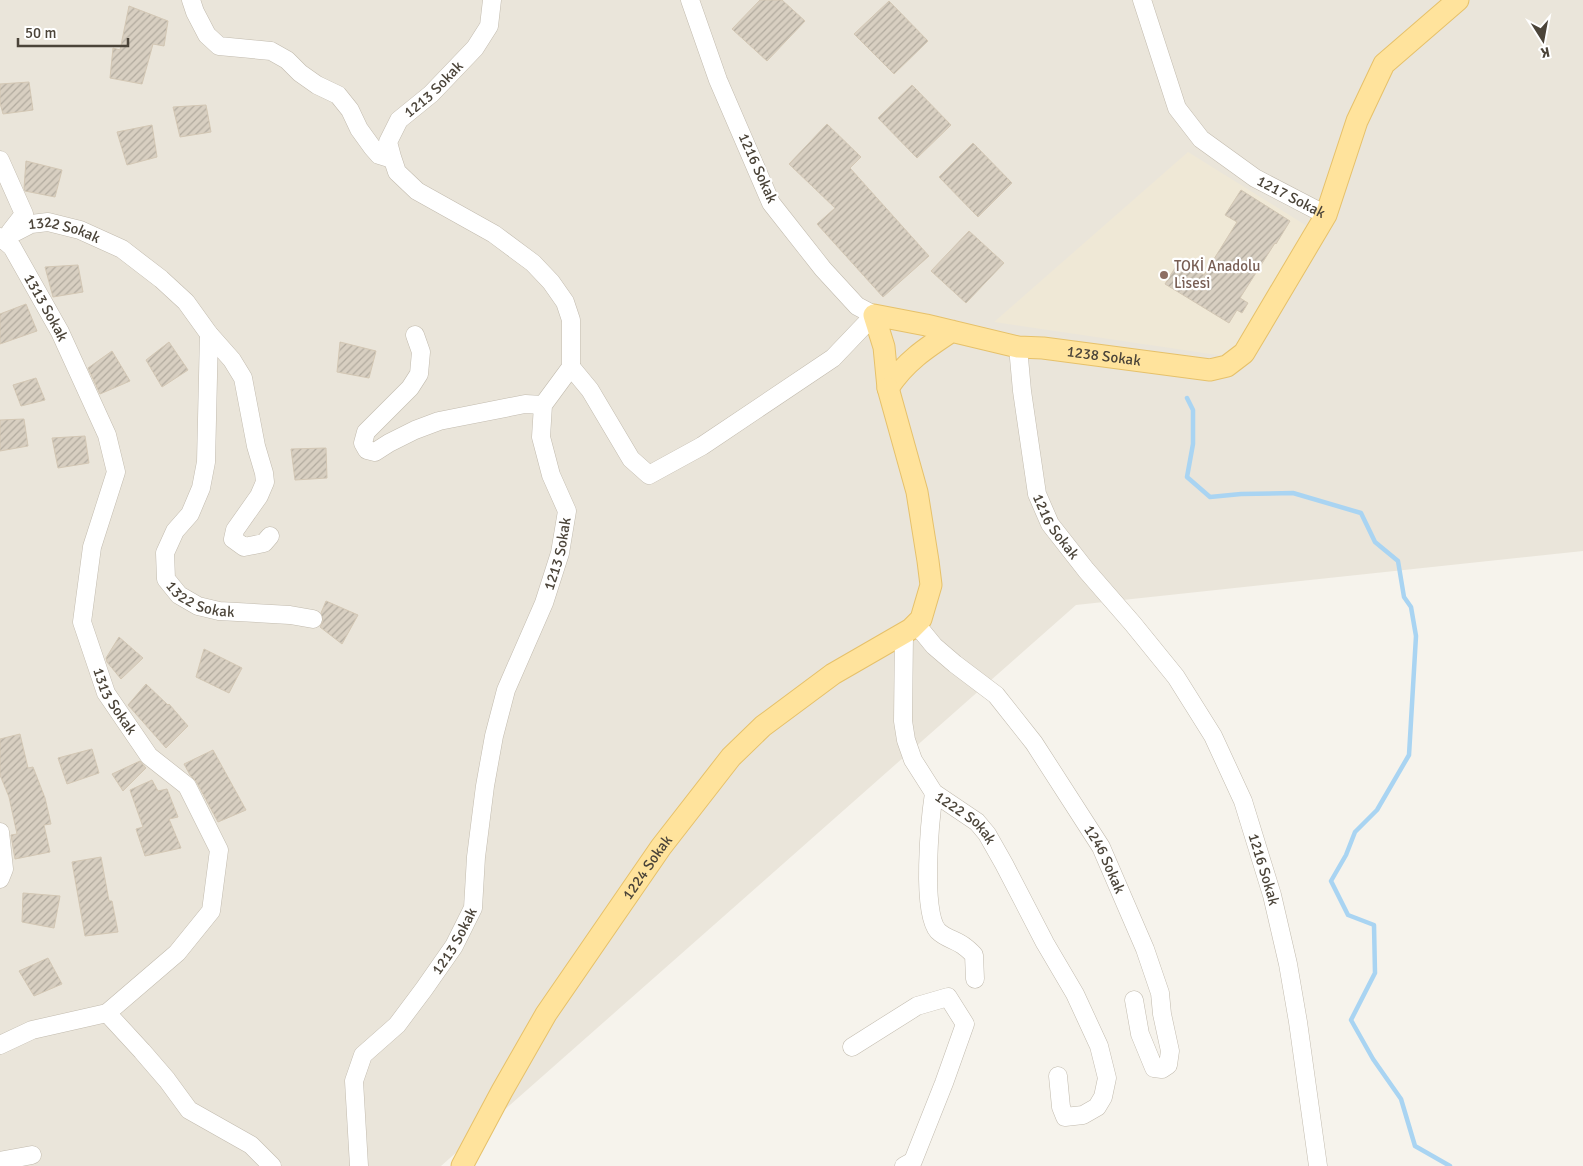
<svg xmlns="http://www.w3.org/2000/svg" width="1583" height="1166" font-family="Signika,sans-serif">
	<style>
		.residential { fill: #eae5da }
		.education { fill: #efe8d6 }
		.lines { fill: none; stroke-linecap: round; stroke-linejoin: round }
		.stream { stroke: #a9d4f2; stroke-width: 4.5 }
		.building { fill: url(#building-hatch); stroke: #d3c7b4 }
		.minor-casing { stroke: #c2bbae; stroke-width: 19 }
		.major-casing { stroke: #e6c16a; stroke-width: 23 }
		.minor { stroke: #fff; stroke-width: 18 }
		.major { stroke: #ffe39c; stroke-width: 21 }
		.education-dot { fill: #8d6e63; stroke: #fff; stroke-width: 2 }
		.labels { text-anchor: middle; dominant-baseline: central; stroke-width: 4.5; stroke-linejoin: round; paint-order: stroke }
		.street-label { font-size: 15px; fill: #4b4439; stroke: #fff }
		.education-label { font-size: 15px; fill: #785e54; stroke: #fff; text-anchor: start }
	</style>
	<defs>
		<pattern id="building-hatch" width="6" height="6" patternUnits="userSpaceOnUse" patternTransform="scale(1.25)"><rect width="6" height="6" fill="#d8cfc1"/><path d="M-1 1l2-2M0 6l6-6M5 7l2-2" fill="none" stroke="#b1aa9e"/></pattern>
	</defs>
	<rect width="100%" height="100%" fill="#f6f3ec"/>
	<!-- residential -->
	<polygon class="residential" points="0,0 1583,0 1583,551 1076,605 441,1166 0,1166"/>
	<!-- education -->
	<polygon class="education" points="1188,152 1310,228 1231,357 994,322"/>
	<g class="lines">
		<!-- stream -->
		<polyline class="stream" points="1187,398 1193,410 1193,444 1187,477 1210,497 1241,494 1293,493 1361,513 1375,542 1398,561 1404,597 1411,607 1416,636 1409,755 1377,810 1355,832 1346,855 1331,881 1348,915 1374,925 1375,973 1351,1020 1373,1059 1401,1099 1415,1146 1450,1166"/>
	</g>
	<!-- building -->
	<g class="building">
		<polygon points="760,0 782,0 805,21 767,61 732,29"/>
		<polygon points="889,1 928,41 894,74 854,34"/>
		<polygon points="129,6 168,21 164,46 153,44 142,84 110,78 113,48 120,50"/>
		<polygon points="29,82 33,110 3,114 0,103 0,84"/>
		<polygon points="912,85 951,125 917,158 878,118"/>
		<polygon points="206,105 211,132 180,137 173,107"/>
		<polygon points="827,124 861,157 850,168 929,256 883,297 817,224 835,208 789,164"/>
		<polygon points="152,125 157,157 127,165 117,132"/>
		<polygon points="973,143 1012,183 978,217 939,177"/>
		<polygon points="26,161 62,170 55,197 25,191 24,188"/>
		<polygon points="1241,190 1290,221 1276,244 1275,243 1240,298 1248,303 1242,313 1237,310 1229,323 1165,284 1180,260 1204,275 1237,222 1225,215"/>
		<polygon points="969,231 1004,263 966,303 931,271"/>
		<polygon points="78,265 83,292 53,297 45,267"/>
		<polygon points="26,304 37,331 0,344 0,314"/>
		<polygon points="169,342 188,370 162,387 146,360"/>
		<polygon points="340,342 376,351 369,378 337,372"/>
		<polygon points="112,351 130,381 100,394 88,368"/>
		<polygon points="36,378 45,400 21,406 13,385"/>
		<polygon points="24,419 28,446 0,451 0,420"/>
		<polygon points="85,436 89,463 58,468 52,438"/>
		<polygon points="326,448 327,478 295,480 291,449"/>
		<polygon points="326,601 358,615 342,644 320,627 323,621 321,613"/>
		<polygon points="119,637 143,658 121,679 107,662 106,658"/>
		<polygon points="204,649 242,668 229,693 196,677"/>
		<polygon points="146,684 168,705 169,704 188,726 166,748 128,705"/>
		<polygon points="20,734 28,768 33,767 45,798 51,824 44,825 50,852 15,859 11,835 17,834 9,797 0,775 0,739"/>
		<polygon points="92,749 99,773 67,784 58,758"/>
		<polygon points="213,750 246,810 218,822 196,781 190,775 184,764"/>
		<polygon points="140,761 146,768 123,791 112,774"/>
		<polygon points="152,780 158,791 167,789 178,817 169,819 181,848 145,856 136,829 143,827 130,790"/>
		<polygon points="101,857 109,901 112,901 118,932 85,936 72,862"/>
		<polygon points="23,893 60,896 54,928 22,922"/>
		<polygon points="48,958 62,984 34,996 19,971"/>
	</g>
	<g class="lines">
		<!-- minor casing -->
		<g class="minor-casing">
			<g id="minor">
				<polyline points="191,0 195,12 207,35 219,46 271,51 287,60 300,73 317,85 338,95 350,110 359,129 372,147 379,155 392,159"/>
				<path id="s1" d="M1142,0L1177,108L1201,139L1255,178L1326,215"/>
				<polyline points="0,160 24,214 10,232"/>
				<path id="s2" d="M0,237L12,247L60,332L107,435L116,472L92,547L82,622L106,693L149,756L187,786L219,850L211,911L177,953L107,1013L32,1030L0,1045"/>
				<path id="s3" d="M0,240L31,224L48,222L80,230L122,249L161,279L186,302L209,334L232,360L243,378L256,446L264,473L265,482L259,496L235,530L233,539L244,547L264,543L270,536"/>
				<path id="s4" d="M209,334L206,462L201,488L190,514L175,531L165,553L166,579L179,595L198,606L219,611L290,615L313,619"/>
				<polyline points="415,335 421,352 419,374 410,388 366,432 363,443 367,450 375,452 389,443 415,430 439,421 525,404 543,405"/>
				<path id="s5" d="M1018,347L1022,391L1037,494L1050,524L1086,570L1133,624L1176,677L1213,736L1243,801L1272,895L1288,964L1298,1022L1318,1166"/>
				<polyline points="571,367 590,390 631,459 649,475 702,446 833,358 874,315 857,306 823,269 771,203 718,80 690,0"/>
				<path id="s6" d="M916,624L934,646L955,664L996,695L1034,743L1101,847L1145,949L1160,993L1162,1014L1170,1051L1168,1065L1162,1069L1154,1068L1140,1034L1134,1000"/>
				<path id="s7" d="M904,633L903,721L906,740L913,760L934,793L977,822L987,834L1004,864L1045,943L1075,994L1099,1046L1107,1078L1103,1097L1097,1107L1083,1115L1065,1117L1061,1107L1058,1076"/>
				<path d="M934,793C930,819 921,913 938,931C946,939 957,940 965,947C968,949 971,952 974,955L975,979"/>
				<polyline points="0,832 4,869 0,879"/>
				<polyline points="107,1013 142,1051 167,1080 189,1110 251,1145 272,1166"/>
				<polyline points="852,1047 917,1006 948,997 965,1024 944,1083 913,1161 904,1166"/>
				<polyline points="0,1161 32,1155"/>
				<path id="s8" d="M359,1166L354,1081L363,1055L397,1025L424,989L454,946L473,908L476,857L485,786L494,736L506,690L544,603L560,553L567,511L551,475L541,437L543,405L571,367V320L565,302L551,282L533,263L494,234L417,191L397,172L392,157L388,142L399,120L431,94L475,48L489,26L492,0"/>
			</g>
		</g>
		<!-- major casing -->
		<g class="major-casing">
			<g id="major">
				<path id="s9" d="M952,331C926,348 905,362 888,388L884,347L874,315L926,325L1018,347L1043,348L1210,370L1227,366L1244,353L1326,215L1357,121L1384,64L1458,0"/>
				<path id="s10" d="M462,1166L502,1091L546,1014L661,847L731,757L763,726L833,674L911,629L921,619L931,585L928,561L917,492L888,388"/>
			</g>
		</g>
		<!-- minor -->
		<use href="#minor" class="minor"/>
		<!-- major -->
		<use href="#major" class="major"/>
	</g>
	<!-- markers -->
	<circle class="education-dot" cx="1164" cy="275" r="5"/>
	<g class="labels">
		<!-- street labels -->
		<g class="street-label">
			<text stroke="none"><textPath href="#s8" startOffset="1250">1213 Sokak</textPath></text>
			<text transform="translate(758 168) rotate(66)">1216 Sokak</text>
			<text stroke="none"><textPath href="#s1" startOffset="260">1217 Sokak</textPath></text>
			<text stroke="none"><textPath href="#s3" startOffset="69">1322 Sokak</textPath></text>
			<text stroke="none"><textPath href="#s2" startOffset="85">1313 Sokak</textPath></text>
			<text stroke="none"><textPath href="#s9" startOffset="395">1238 Sokak</textPath></text>
			<text stroke="none"><textPath href="#s5" startOffset="186">1216 Sokak</textPath></text>
			<text stroke="none"><textPath href="#s8" startOffset="665">1213 Sokak</textPath></text>
			<text stroke="none"><textPath href="#s4" startOffset="298">1322 Sokak</textPath></text>
			<text stroke="none"><textPath href="#s2" startOffset="505">1313 Sokak</textPath></text>
			<text stroke="none"><textPath href="#s7" startOffset="208">1222 Sokak</textPath></text>
			<text stroke="none"><textPath href="#s6" startOffset="305">1246 Sokak</textPath></text>
			<text stroke="none"><textPath href="#s10" startOffset="352">1224 Sokak</textPath></text>
			<text stroke="none"><textPath href="#s5" startOffset="592">1216 Sokak</textPath></text>
			<text stroke="none"><textPath href="#s8" startOffset="260">1213 Sokak</textPath></text>
		</g>
		<!-- education labels -->
		<g class="education-label">
			<text x="1174" y="266">TOKİ Anadolu<tspan x="1174" dy="17">Lisesi</tspan></text>
		</g>
	</g>
	<!-- north arrow -->
	<g transform="translate(1543 40) rotate(169)" stroke="#ffffff" stroke-width="4" paint-order="stroke">
	<path d="M0-4L9 19L0 12L-9 19Z" fill="#4b4439"/>
	<text y="-8" font-size="14" font-weight="bold" text-anchor="middle" fill="#4b4439">K</text>
	</g>
	<!-- scale -->
	<path d="M18 38v8h110v-8" fill="none" stroke="#4b4439" stroke-width="2.5"/>
	<text x="25" y="38" font-size="15" fill="#4b4439" stroke="#ffffff" stroke-width="4" paint-order="stroke">50 m</text>
</svg>
